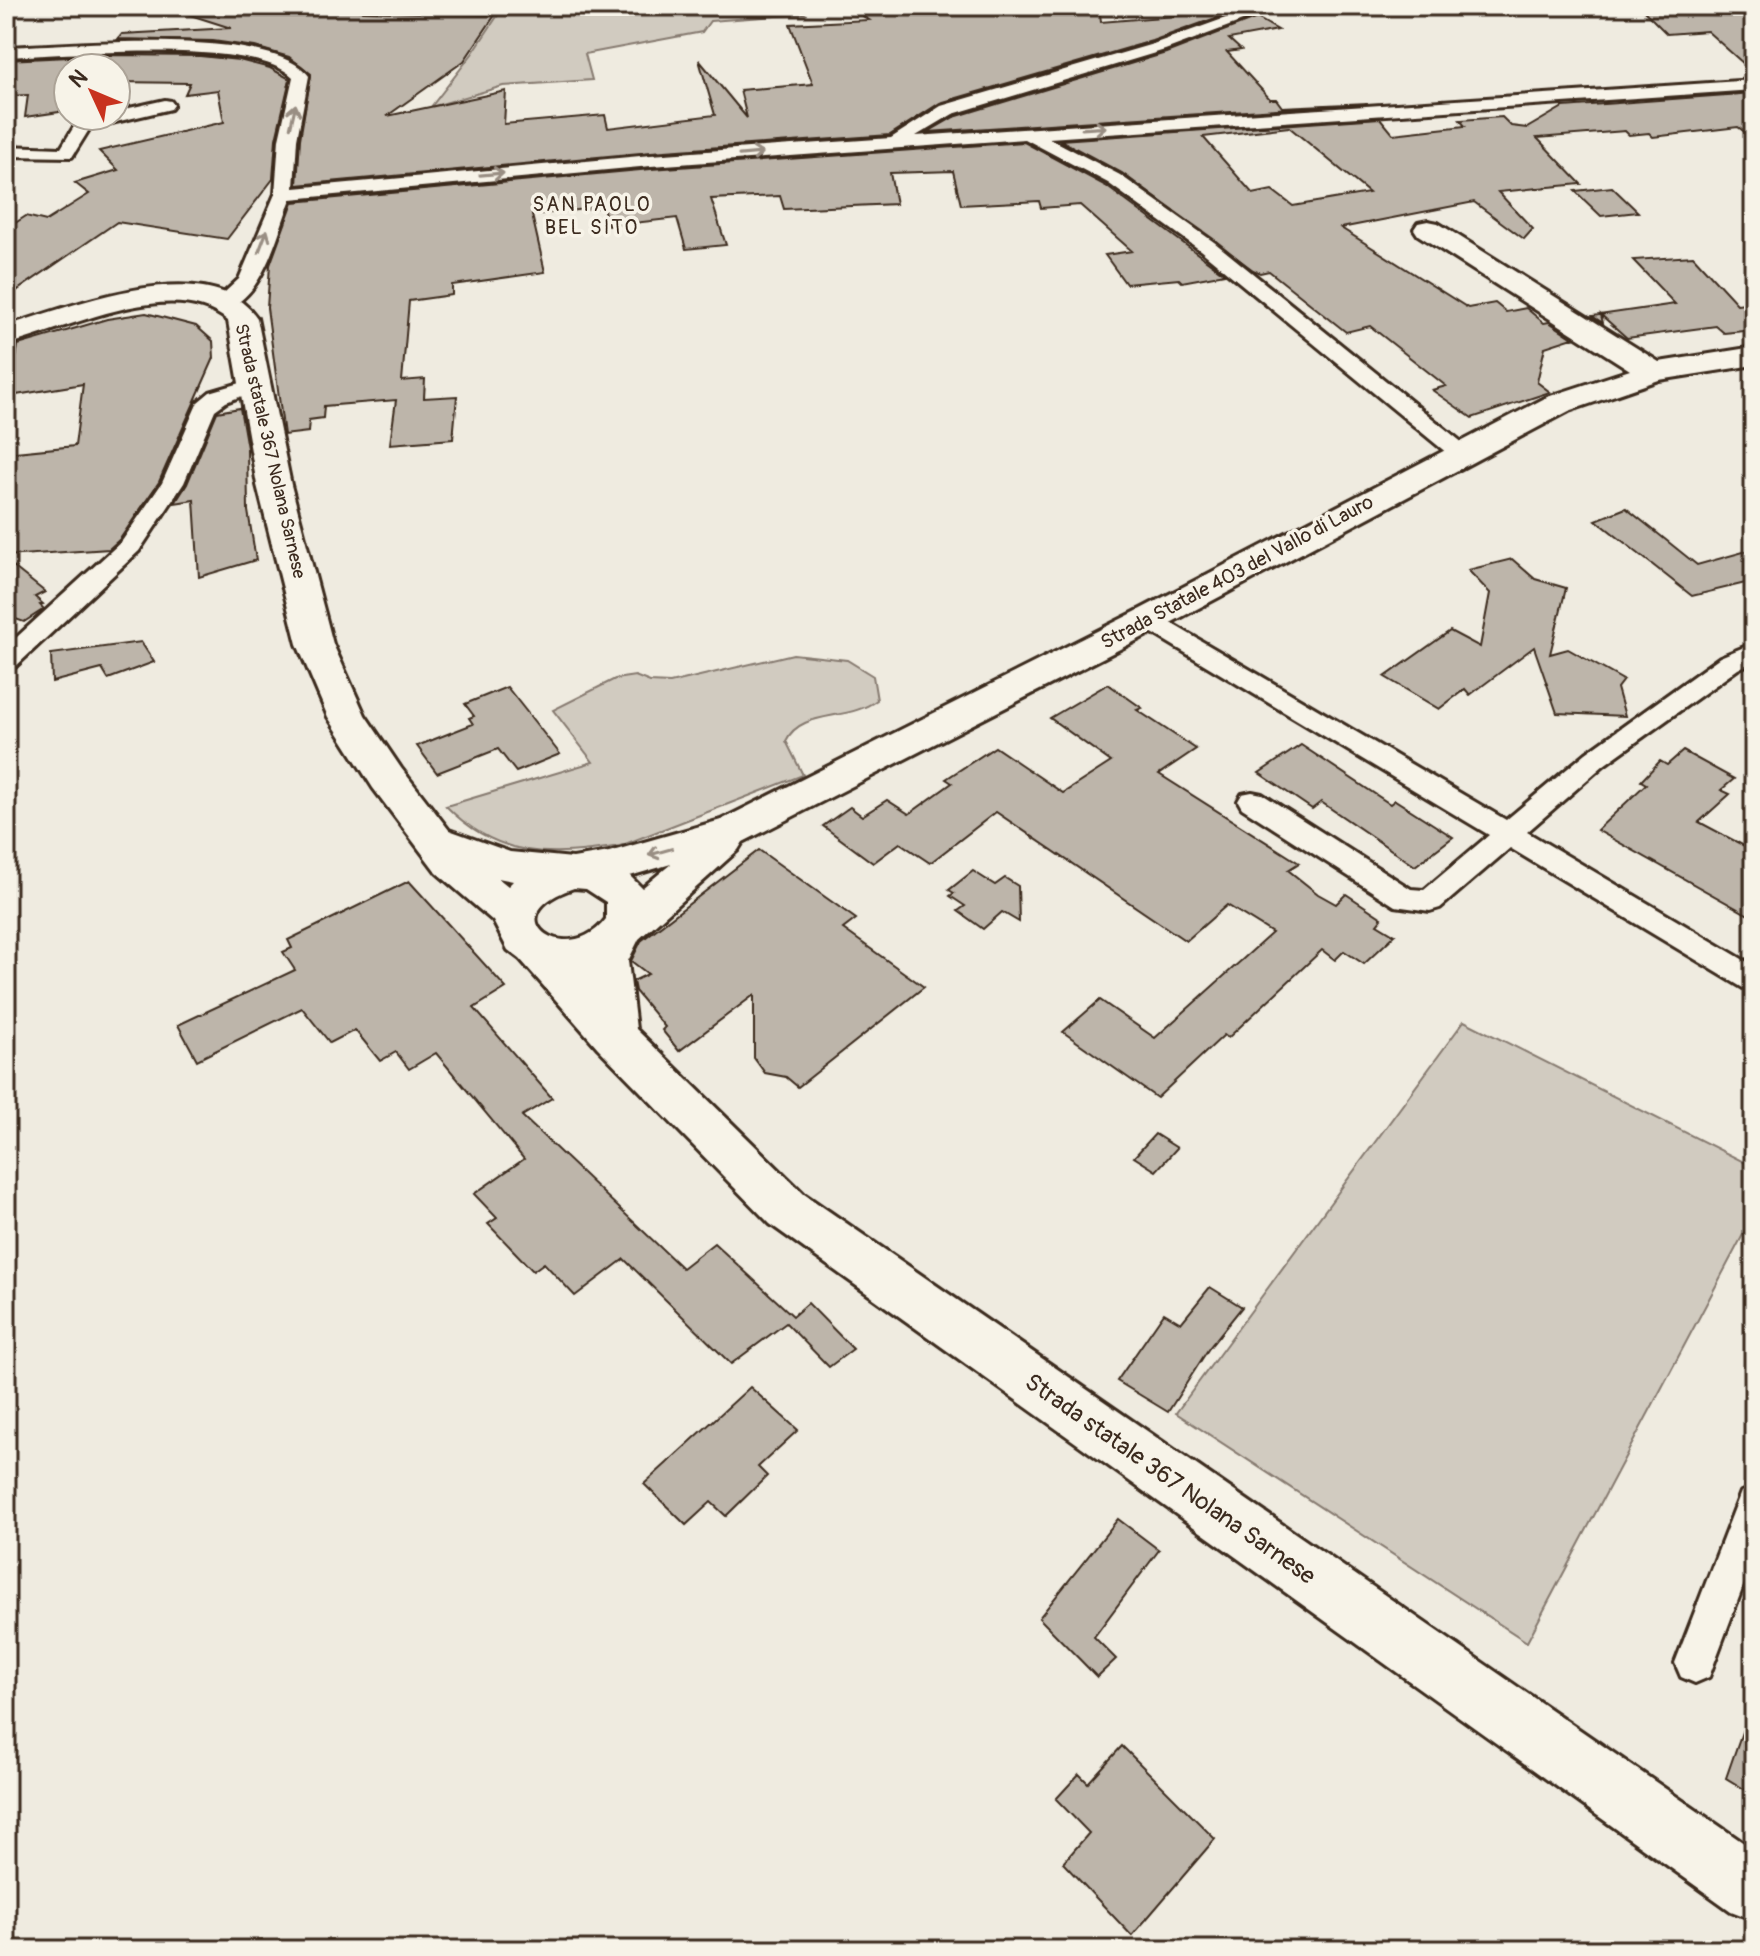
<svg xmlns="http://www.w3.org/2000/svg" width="1760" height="1956" font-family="Pangolin,sans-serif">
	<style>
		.green { fill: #d1cbc0; stroke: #867a6f; stroke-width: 2 }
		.building { fill: #bdb5aa; stroke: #3b2a1e; stroke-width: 2; fill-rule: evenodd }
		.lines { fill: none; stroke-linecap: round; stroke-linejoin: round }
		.street-casing { stroke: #3b2a1e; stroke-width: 6 }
		.secondary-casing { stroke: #3b2a1e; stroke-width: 6 }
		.street { fill: #f7f3e8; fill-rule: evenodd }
		.secondary { fill: #f7f3e8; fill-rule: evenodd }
		.oneway { stroke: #998e83 }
		.labels { text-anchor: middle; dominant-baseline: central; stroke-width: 7; stroke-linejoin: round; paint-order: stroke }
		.far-street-label { font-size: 18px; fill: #3b2a1e; stroke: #f7f3e8 }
		.far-quarter-label { font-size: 20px; letter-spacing: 2px; fill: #3b2a1e; stroke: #f7f3e8 }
		.street-label { font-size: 20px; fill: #3b2a1e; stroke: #f7f3e8 }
		.near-street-label { font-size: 24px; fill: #3b2a1e; stroke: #f7f3e8 }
	</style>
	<rect width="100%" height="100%" fill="#efebe0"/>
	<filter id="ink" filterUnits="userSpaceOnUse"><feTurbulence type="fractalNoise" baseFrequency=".0125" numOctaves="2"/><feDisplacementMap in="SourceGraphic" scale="16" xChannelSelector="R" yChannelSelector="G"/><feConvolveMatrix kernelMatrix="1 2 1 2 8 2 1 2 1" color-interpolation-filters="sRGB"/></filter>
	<g filter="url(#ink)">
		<!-- green -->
		<g class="green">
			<polygon points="495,6 794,6 805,14 710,21 702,32 585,54 592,80 503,86 431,107 472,54 502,9"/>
			<path d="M793,654L847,660L873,676L877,700C848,722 801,709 786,741L803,775L620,846C551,857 498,859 446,806L593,762L553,710L615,679L635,676L650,682L670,683Z"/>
			<polygon points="1464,1021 1754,1167 1754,1214 1527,1642 1176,1413"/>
		</g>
		<!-- building -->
		<g class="building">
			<polygon points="182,6 336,6 364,11 495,15 464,61 387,116 506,91 504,124 605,115 608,128 715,115 699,60 747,118 740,90 813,84 790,24 869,20 847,6 1099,6 1101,22 1235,11 1152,41 940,103 890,135 651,152 297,185 300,139 311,74 289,57 255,47 213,41 118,39 122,34 231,28 181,12"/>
			<polygon points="1639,6 1752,6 1754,73 1707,31 1667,34"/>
			<polygon points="1257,18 1278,30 1229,39 1241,50 1227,52 1270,99 1276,99 1282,107 1368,103 928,132 954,117 1166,53"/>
			<polygon points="112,55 200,56 239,60 270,68 290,79 276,139 273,179 227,239 117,222 6,298 6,229 26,216 46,221 89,194 75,183 118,170 99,151 224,122 218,90 185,94 190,83 116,82 116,68 68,68 68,98 59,112 25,117 28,95 6,96 6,60"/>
			<path d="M1754,93V139L1738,127L1653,137L1649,133L1629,135L1625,131L1537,138L1581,184L1498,192L1533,229L1524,239L1474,202L1341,228L1468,308L1495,303L1506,312L1526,308L1544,323L1549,322L1573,338L1545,347L1537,382L1550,392L1472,418L1432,390L1446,386L1370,326L1346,332L1269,271L1260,273L1253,270L1122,173L1060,140L1380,118L1393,134L1465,126L1460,120L1502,117L1511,126L1527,128L1563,107ZM1289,127L1369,193L1293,206L1272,190L1253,194L1203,137Z"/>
			<polygon points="1024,142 1106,186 1225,274 1182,282 1179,279 1126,284 1105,255 1132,251 1080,205 1041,208 1039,201 961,205 953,171 890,173 896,204 784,209 780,196 711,199 726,245 686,249 677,218 608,226 603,207 532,215 545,272 452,285 452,295 409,301 402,381 425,379 424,398 457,396 453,439 390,444 396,400 324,406 323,418 309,420 308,432 284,435 267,308 270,265 293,202 651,169"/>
			<polygon points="1612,187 1638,212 1601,216 1575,191"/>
			<polygon points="1693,256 1737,304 1745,303 1754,311 1754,330 1724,333 1716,326 1627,338 1601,315 1603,323 1592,316 1675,304 1633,260"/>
			<polygon points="146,313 196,326 213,341 214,358 159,482 120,539 109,549 6,556 6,453 75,446 83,384 10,396 18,345 107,319"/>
			<polygon points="240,408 247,448 248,511 256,560 199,577 194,500 175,503 187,484 217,412"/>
			<polygon points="1626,508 1697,565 1754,549 1754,581 1692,596 1596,520"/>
			<polygon points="1512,559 1535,579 1566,588 1550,654 1568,649 1623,680 1617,688 1625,716 1557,713 1534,647 1470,695 1465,689 1439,709 1385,677 1450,631 1480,647 1490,593 1468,570"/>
			<polygon points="6,561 45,592 35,597 43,604 40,605 44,609 24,622 13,618 6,622"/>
			<polygon points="141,642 154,662 108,679 102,669 52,682 51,654"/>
			<polygon points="1108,684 1142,708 1137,710 1196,749 1159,774 1299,863 1288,870 1318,894 1336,904 1346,894 1382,918 1377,924 1395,935 1364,964 1344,951 1335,960 1322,950 1228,1038 1224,1035 1157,1098 1063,1032 1100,1000 1155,1038 1272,933 1227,905 1186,941 996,812 930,863 900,843 873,863 823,826 850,807 862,816 887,800 909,814 952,783 946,779 995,747 1063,793 1111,762 1050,718"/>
			<polygon points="507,687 560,754 516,772 498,749 437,773 417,746 473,724 469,718 474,716 465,704"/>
			<polygon points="1301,745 1390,804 1395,800 1453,837 1415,866 1321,802 1312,809 1259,773"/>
			<polygon points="1683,751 1734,779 1721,790 1730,794 1699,822 1754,851 1754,918 1597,830 1646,784 1641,781 1660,761 1667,765"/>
			<polygon points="759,850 856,919 843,929 924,987 798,1087 786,1077 765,1073 754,1058 754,995 679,1051 662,1030 665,1027 635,991 633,981 648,974 631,961 641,941"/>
			<polygon points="973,871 995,885 1005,878 1018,886 1019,922 1002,912 983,929 958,911 965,906 950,896 954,893 949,890"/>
			<polygon points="409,881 506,988 474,1008 552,1098 522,1116 682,1268 714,1243 793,1316 808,1303 853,1349 829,1367 786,1323 731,1364 624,1259 575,1296 544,1263 533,1271 488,1224 497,1218 474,1194 524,1159 436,1053 409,1069 396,1052 380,1061 355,1030 330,1043 302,1008 197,1060 178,1025 295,970 283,952 292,948 288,940"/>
			<polygon points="1155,1134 1177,1148 1156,1171 1134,1157"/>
			<polygon points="1210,1287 1242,1307 1209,1348 1168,1412 1117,1381 1164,1313 1181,1323"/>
			<polygon points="750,1387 798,1430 758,1467 767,1476 726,1516 711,1502 686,1525 644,1484"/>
			<polygon points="1118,1519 1159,1550 1094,1637 1116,1659 1097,1677 1039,1618"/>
			<polygon points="1750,1709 1754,1709 1754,1795 1726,1778"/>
			<polygon points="1122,1746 1215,1839 1132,1936 1063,1863 1089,1833 1056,1799 1079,1774 1088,1783"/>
		</g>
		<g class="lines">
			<!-- street casing -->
			<g class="street-casing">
				<g id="street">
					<path d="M1259,6H1282L1165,50L953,114L916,136L1754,80V90L1049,138L1120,175L1214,242L1469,448L1472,453L1461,460L1453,458L1200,250L1108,183L1025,139L651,166L291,199C277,234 264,299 222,310L212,304L239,279L275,194L279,139L293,77C253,38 65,55 6,57V47C69,45 271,26 309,76L297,139L294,188L651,155L891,138L941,106L1153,44Z"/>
					<polygon points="165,100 171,101 174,105 171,109 90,128 72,157 6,156 6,146 61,148 78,120 116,116 116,111"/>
					<polygon points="254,379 265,385 261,389 226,402 215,410 184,483 139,551 15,667 6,669 6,647 122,541 162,483 198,402 210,392"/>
					<polygon points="1148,612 1157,615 1506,820 1586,753 1720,657 1754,643 1754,661 1738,669 1604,765 1527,832 1754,966 1754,991 1743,988 1510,848 1440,908 1430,911 1395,906 1242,808 1238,801 1242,794 1252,792 1262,794 1411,889 1424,890 1489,835 1139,625 1136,620 1139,615"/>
					<polygon points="1754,1487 1754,1557 1709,1677 1695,1683 1681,1677 1675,1663 1741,1492"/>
				</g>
			</g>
			<!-- secondary casing -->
			<g class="secondary-casing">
				<path id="secondary" d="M1428,221L1438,223L1659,362L1754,347V365L1659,380L1569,411L1161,628L743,842L738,850L639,939L628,961L636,1029L804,1194L1754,1850V1920L1731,1911L770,1224L598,1048L520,959L508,950L493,921L437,873L373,788L328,717L297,644L257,485L228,321C174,274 66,330 6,345V326C68,308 209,249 257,318L291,485L333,644L365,715L401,768L449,830L510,852L573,858L609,852L721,820L1135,612L1547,397L1630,370L1418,235L1414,229L1418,223ZM671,864L642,888L630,876ZM498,878L513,881L508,886ZM574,888L586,889L606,902V919C568,970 490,916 574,888Z"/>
			</g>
			<!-- street -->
			<use href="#street" class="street"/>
			<!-- secondary -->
			<use href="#secondary" class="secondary"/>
		</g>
		<!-- one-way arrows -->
		<defs><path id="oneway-shaft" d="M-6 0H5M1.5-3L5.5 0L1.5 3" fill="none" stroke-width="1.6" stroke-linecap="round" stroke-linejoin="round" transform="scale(2)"/></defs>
		<g class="oneway">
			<use href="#oneway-shaft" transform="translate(293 116) rotate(-77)"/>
			<use href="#oneway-shaft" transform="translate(1094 128) rotate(-4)"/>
			<use href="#oneway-shaft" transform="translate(751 154) rotate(-5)"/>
			<use href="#oneway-shaft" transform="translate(492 174) rotate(-5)"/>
			<use href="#oneway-shaft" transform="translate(263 241) rotate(-69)"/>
			<use href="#oneway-shaft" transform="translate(660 852) rotate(164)"/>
		</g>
	</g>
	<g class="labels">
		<!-- far-street labels -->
		<g class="far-street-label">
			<text transform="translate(270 451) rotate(77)">Strada statale 367 Nolana Sarnese</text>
		</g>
		<!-- far-quarter labels -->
		<g class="far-quarter-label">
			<text x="592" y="204">SAN PAOLO<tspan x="592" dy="23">BEL SITO</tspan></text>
		</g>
		<!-- street labels -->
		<g class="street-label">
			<text transform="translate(1237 572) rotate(-28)">Strada Statale 403 del Vallo di Lauro</text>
		</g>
		<!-- near-street labels -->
		<g class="near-street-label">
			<text transform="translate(1170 1479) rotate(35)">Strada statale 367 Nolana Sarnese</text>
		</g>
	</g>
	<!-- margin -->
	<rect width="1760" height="1956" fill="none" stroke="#f7f3e8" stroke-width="32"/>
	<rect x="16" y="16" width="1728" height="1924" fill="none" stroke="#3b2a1e" stroke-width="3" filter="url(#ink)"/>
	<!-- north arrow -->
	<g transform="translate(92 92) rotate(314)"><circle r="38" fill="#f7f3e8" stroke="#aca397" stroke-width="2"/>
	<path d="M0-6L14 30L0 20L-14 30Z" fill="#c8321e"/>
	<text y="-12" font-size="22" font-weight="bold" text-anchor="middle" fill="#3b2a1e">N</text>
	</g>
</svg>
